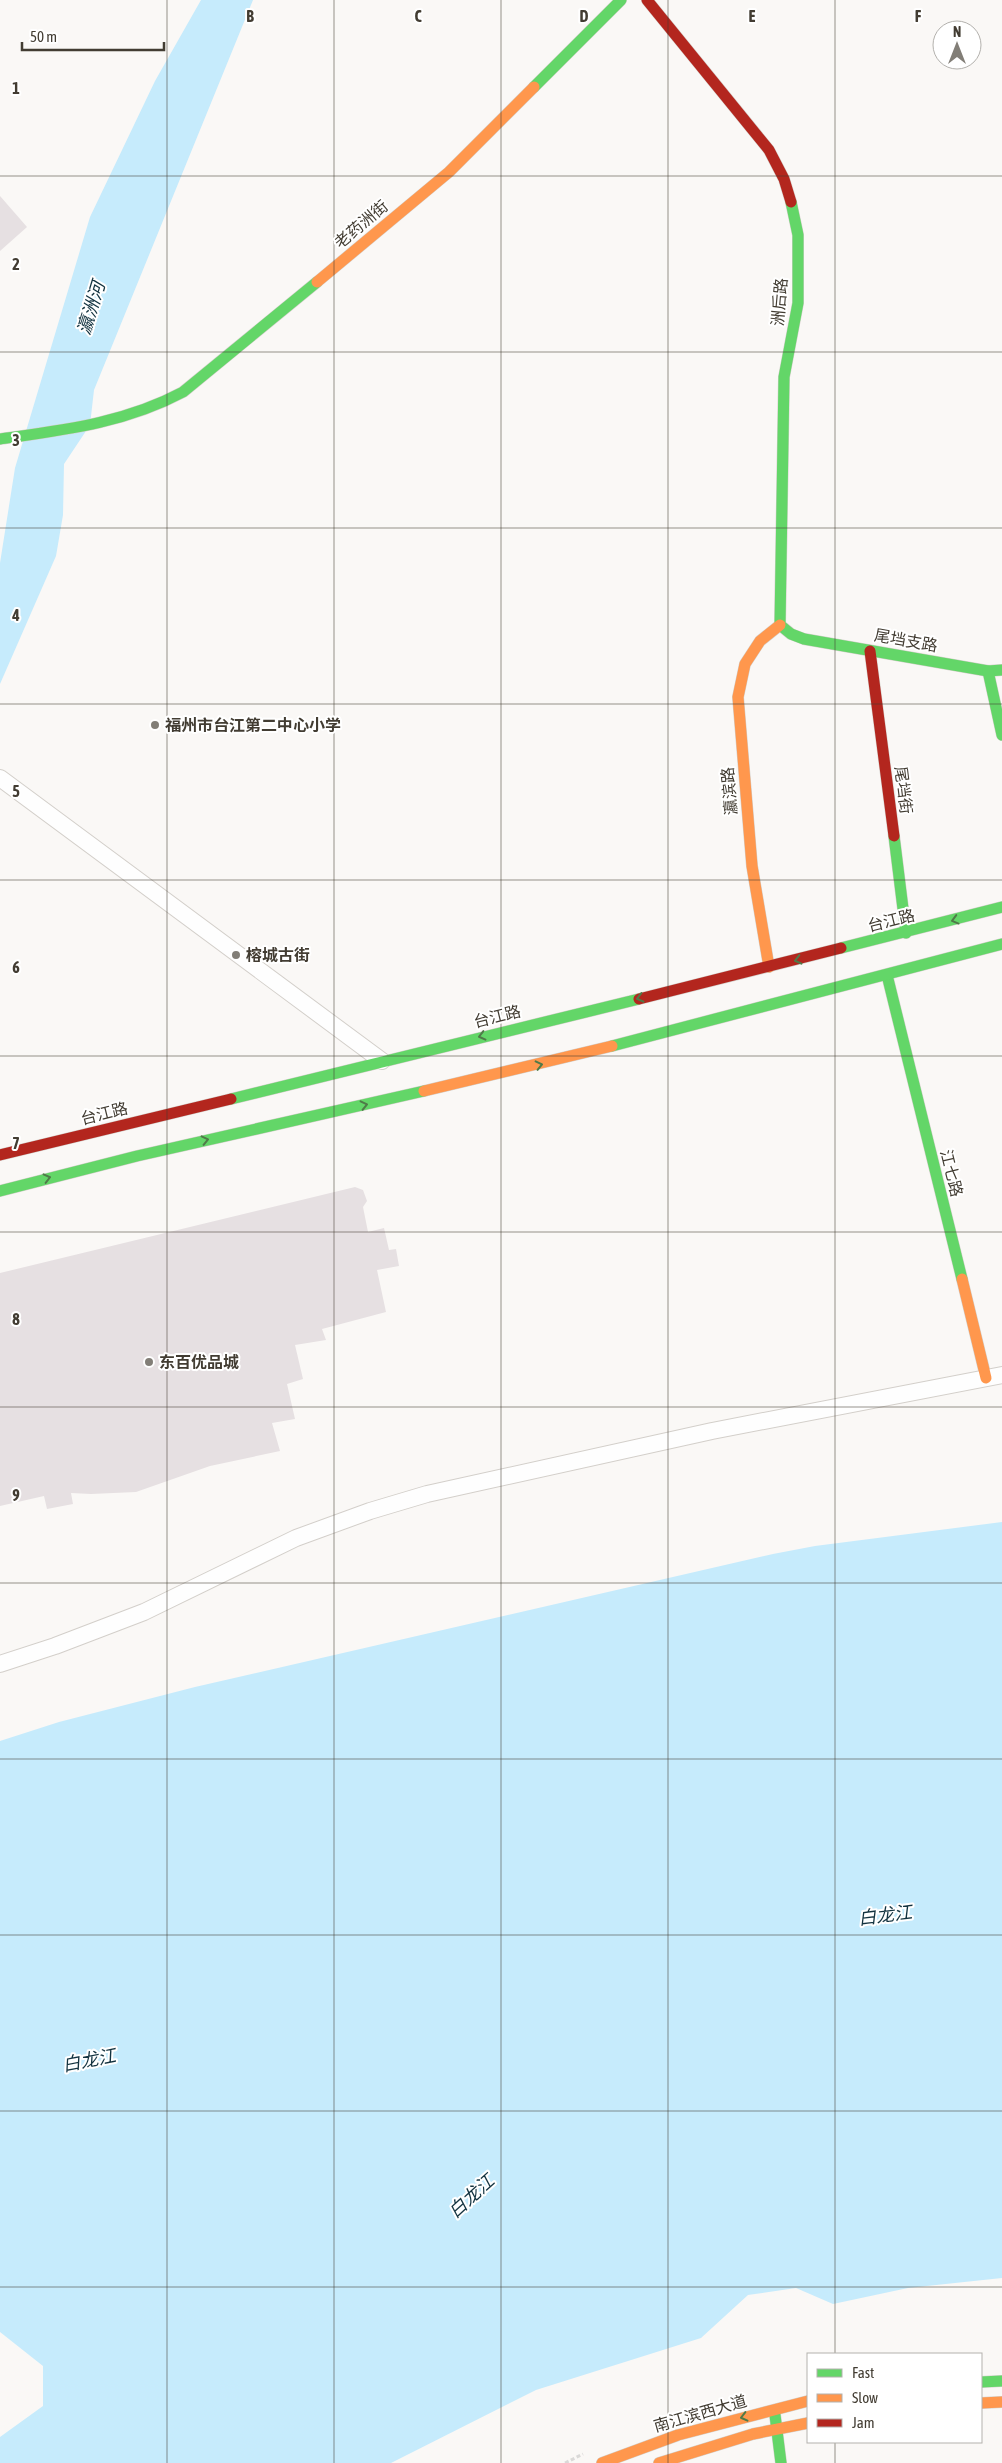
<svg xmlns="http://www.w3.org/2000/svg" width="1002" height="2463" font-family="'Asap Condensed','Noto Sans SC',sans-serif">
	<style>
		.water { fill: #c6ebfc }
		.building { fill: #e6e0e2 }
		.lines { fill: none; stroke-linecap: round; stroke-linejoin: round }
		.street-casing { stroke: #d3cfca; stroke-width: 18 }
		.fast-casing { stroke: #d3cfca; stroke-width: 12 }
		.slow-casing { stroke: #d3cfca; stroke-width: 12 }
		.jam-casing { stroke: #d3cfca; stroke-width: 12 }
		.path { stroke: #dad9d8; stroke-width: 3; stroke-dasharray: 4 2.5; stroke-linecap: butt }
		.street { stroke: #fefefe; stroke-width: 16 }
		.fast { stroke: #63d668; stroke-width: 11 }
		.slow { stroke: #ff974d; stroke-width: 11 }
		.jam { stroke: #b3261e; stroke-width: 11 }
		.oneway { stroke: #4f7a48 }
		.grid { fill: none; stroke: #423c32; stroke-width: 1; stroke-opacity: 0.55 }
		.poi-dot { fill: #827e77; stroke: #fff; stroke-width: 2 }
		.labels { text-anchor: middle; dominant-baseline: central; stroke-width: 4; stroke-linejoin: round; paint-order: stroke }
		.street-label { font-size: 16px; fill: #423c32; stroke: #fff }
		.poi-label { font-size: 16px; font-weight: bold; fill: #423c32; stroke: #fff; text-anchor: start }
		.water-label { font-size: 18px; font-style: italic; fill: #133340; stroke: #fff }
		.grid-label { font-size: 16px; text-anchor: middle; font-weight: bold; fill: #423c32; stroke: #fff; stroke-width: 4; stroke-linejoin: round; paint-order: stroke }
	</style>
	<rect width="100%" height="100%" fill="#faf8f6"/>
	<!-- water -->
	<g class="water">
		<polygon points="201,0 253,0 94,390 90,425 64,464 63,515 56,556 0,684 0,563 15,468 90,217 155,81"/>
		<polygon points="1002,1522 1002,2278 908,2288 833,2304 796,2288 748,2295 701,2338 536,2390 391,2463 0,2463 0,2437 43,2406 43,2366 0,2332 0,1741 59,1722 195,1687 773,1554 815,1546"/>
	</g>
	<!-- building -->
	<g class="building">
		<polygon points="0,196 27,227 0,251"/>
		<polygon points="355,1187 363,1190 367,1201 363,1207 368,1232 384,1228 389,1250 396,1249 399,1266 377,1270 386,1312 322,1329 326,1340 295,1345 303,1379 287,1384 295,1419 272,1423 280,1451 210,1466 136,1492 91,1494 71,1493 73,1504 47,1509 44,1496 0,1506 0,1273"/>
	</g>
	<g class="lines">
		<!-- street casing -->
		<g class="street-casing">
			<g id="street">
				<polyline points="0,778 382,1061"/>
				<polyline points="0,1664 55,1646 144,1612 296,1538 370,1511 427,1494 712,1431 1002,1375"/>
			</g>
		</g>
		<!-- fast casing -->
		<g class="fast-casing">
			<g id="fast">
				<polyline points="534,87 621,0"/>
				<polyline points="791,202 798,235 798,303 784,377 780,625 791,634 804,639 988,671 1002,670"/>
				<path d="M0,439C64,430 125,423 183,392L317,282"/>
				<polyline points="988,671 1002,735"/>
				<polyline points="894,836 906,933"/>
				<polyline points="841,948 1002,907"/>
				<polyline points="887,975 962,1279"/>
				<polyline points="612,1046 1002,944"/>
				<polyline points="231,1099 639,999"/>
				<polyline points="0,1191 137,1156 424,1091"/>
				<polyline points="981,2382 1002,2381"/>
				<polyline points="775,2415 781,2463"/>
			</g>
		</g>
		<!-- slow casing -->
		<g class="slow-casing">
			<g id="slow">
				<polyline points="317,282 449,172 534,87"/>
				<polyline points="769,967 752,866 738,697 745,664 760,641 780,625"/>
				<polyline points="424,1091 612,1046"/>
				<polyline points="962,1279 986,1378"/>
				<polyline points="981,2403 1002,2402"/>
				<polyline points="602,2463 678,2435 808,2401"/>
				<polyline points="659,2463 753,2434 808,2423"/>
			</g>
		</g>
		<!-- jam casing -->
		<g class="jam-casing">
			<g id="jam">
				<polyline points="647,0 769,150 784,179 791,202"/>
				<polyline points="870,651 894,836"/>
				<polyline points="639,999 841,948"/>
				<polyline points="0,1155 231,1099"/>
			</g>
		</g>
		<!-- path -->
		<polyline class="path" points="565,2463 583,2454"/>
		<!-- street -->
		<use href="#street" class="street"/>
		<!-- fast -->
		<use href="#fast" class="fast"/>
		<!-- slow -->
		<use href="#slow" class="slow"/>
		<!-- jam -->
		<use href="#jam" class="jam"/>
	</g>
	<!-- one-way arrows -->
	<defs><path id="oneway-chevron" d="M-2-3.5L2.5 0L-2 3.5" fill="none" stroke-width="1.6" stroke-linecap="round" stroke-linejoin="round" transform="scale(1.25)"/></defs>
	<g class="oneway">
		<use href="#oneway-chevron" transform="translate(955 920) rotate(165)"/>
		<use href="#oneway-chevron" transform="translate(798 960) rotate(166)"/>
		<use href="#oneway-chevron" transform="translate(640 998) rotate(166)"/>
		<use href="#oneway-chevron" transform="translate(482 1036) rotate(166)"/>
		<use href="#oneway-chevron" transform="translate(539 1065) rotate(-13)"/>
		<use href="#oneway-chevron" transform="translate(364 1105) rotate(-13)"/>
		<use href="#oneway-chevron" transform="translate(205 1140) rotate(-13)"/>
		<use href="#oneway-chevron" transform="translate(47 1178) rotate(-14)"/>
		<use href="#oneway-chevron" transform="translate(744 2417) rotate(166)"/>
	</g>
	<!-- grid -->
	<path class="grid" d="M167,0V2463M334,0V2463M501,0V2463M668,0V2463M835,0V2354M0,176H1002M0,352H1002M0,528H1002M0,704H1002M0,880H1002M0,1056H1002M0,1232H1002M0,1407H1002M0,1583H1002M0,1759H1002M0,1935H1002M0,2111H1002M0,2287H1002M835,2442V2463"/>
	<!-- markers -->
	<g class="poi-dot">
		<circle cx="155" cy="725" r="5"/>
		<circle cx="236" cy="955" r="5"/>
		<circle cx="149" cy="1362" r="5"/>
	</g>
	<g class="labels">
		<!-- street labels -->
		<g class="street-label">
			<text transform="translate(361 224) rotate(-40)">老药洲街</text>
			<text transform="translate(779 302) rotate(-85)">洲后路</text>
			<text transform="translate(906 640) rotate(10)">尾垱支路</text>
			<text transform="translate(904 790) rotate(83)">尾垱街</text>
			<text transform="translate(729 791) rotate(-95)">瀛滨路</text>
			<text transform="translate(891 920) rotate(-14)">台江路</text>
			<text transform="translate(497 1016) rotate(-14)">台江路</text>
			<text transform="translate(104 1113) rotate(-14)">台江路</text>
			<text transform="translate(952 1173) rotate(76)">江七路</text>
			<text transform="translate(700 2413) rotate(-16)">南江滨西大道</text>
		</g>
		<!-- poi labels -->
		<g class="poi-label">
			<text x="165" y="725">福州市台江第二中心小学</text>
			<text x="246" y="955">榕城古街</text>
			<text x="159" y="1362">东百优品城</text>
		</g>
		<!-- water labels -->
		<g class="water-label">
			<text transform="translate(91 308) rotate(-73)">瀛洲河</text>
			<text transform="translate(885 1915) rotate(-7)">白龙江</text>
			<text transform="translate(89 2060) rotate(-11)">白龙江</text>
			<text transform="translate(471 2196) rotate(-42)">白龙江</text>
		</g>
	</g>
	<g class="grid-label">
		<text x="250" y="22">B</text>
		<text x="418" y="22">C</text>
		<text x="584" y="22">D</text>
		<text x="752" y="22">E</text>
		<text x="918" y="22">F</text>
		<text x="16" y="94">1</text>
		<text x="16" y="270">2</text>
		<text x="16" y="446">3</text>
		<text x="16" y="621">4</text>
		<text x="16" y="797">5</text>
		<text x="16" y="973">6</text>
		<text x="16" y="1149">7</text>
		<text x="16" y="1325">8</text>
		<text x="16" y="1501">9</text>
	</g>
	<!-- legend -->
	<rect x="807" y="2353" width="175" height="90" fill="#ffffff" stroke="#b3b1ad"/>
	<rect x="817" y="2369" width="25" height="8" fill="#63d668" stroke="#b3b1ad"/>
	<text x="852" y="2378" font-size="15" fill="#423c32">Fast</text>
	<rect x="817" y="2394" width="25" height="8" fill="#ff974d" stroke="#b3b1ad"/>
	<text x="852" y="2403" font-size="15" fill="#423c32">Slow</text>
	<rect x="817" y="2419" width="25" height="8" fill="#b3261e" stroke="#b3b1ad"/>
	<text x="852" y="2428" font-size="15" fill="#423c32">Jam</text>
	<!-- north arrow -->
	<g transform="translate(957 45)"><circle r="24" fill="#ffffff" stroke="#b3b1ad"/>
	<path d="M0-4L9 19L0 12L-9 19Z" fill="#827e77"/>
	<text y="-8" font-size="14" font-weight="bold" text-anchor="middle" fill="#423c32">N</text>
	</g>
	<!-- scale -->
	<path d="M22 42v8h142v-8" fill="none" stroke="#423c32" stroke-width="2.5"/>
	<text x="30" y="42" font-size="15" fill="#423c32" stroke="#ffffff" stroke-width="4" paint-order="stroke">50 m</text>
</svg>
